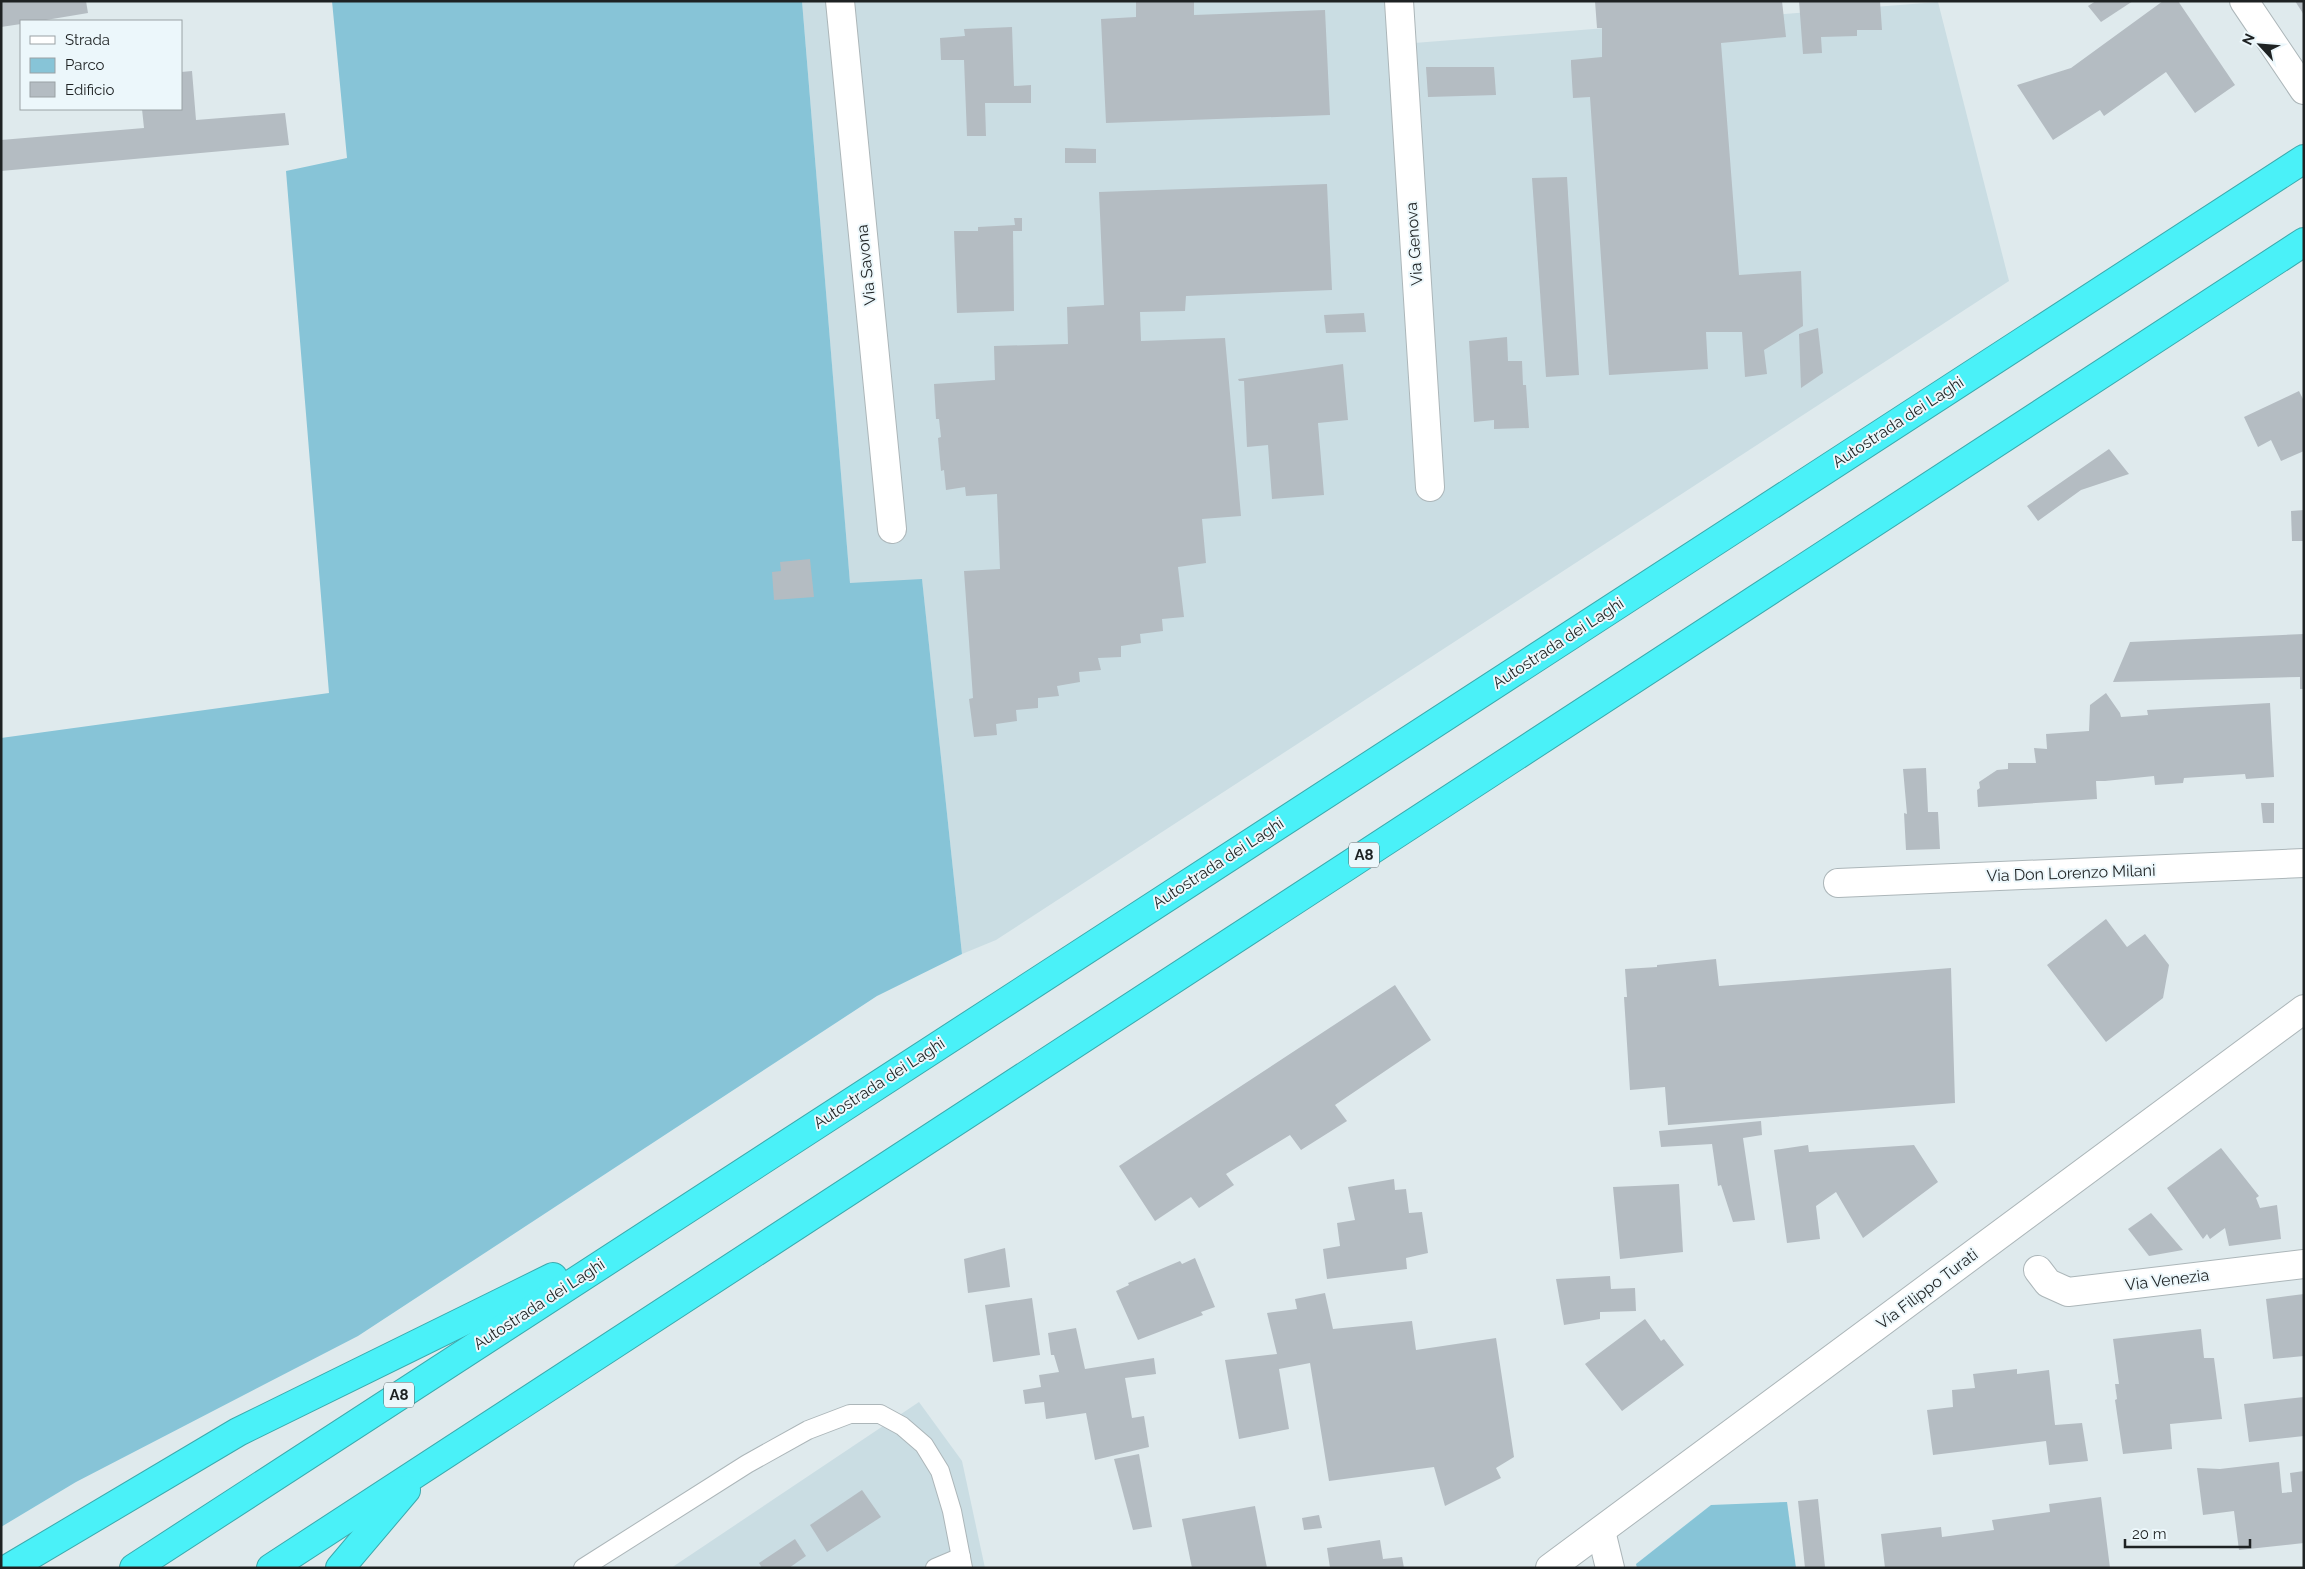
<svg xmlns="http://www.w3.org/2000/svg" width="2305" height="1569" font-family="Raleway,sans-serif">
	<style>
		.built { fill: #cadde3 }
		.green { fill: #87c4d7 }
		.building { fill: #b4bcc2 }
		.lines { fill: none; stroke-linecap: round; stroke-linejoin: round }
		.lane-casing { stroke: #acb6b9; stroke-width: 20 }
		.street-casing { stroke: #acb6b9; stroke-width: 30 }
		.secondary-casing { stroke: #acb6b9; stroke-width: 30 }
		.highway-casing { stroke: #3ba9ad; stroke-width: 30 }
		.lane { stroke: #fff; stroke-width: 18 }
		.street { stroke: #fff; stroke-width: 28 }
		.secondary { stroke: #fff; stroke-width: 28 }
		.highway { stroke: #4af1f8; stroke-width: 28 }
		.labels { text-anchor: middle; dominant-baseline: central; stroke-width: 4; stroke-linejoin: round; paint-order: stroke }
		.shield { fill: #ecf7fb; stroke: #5c6264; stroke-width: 1 }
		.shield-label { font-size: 15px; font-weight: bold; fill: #1e2223 }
		.street-label { font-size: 16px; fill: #1e2223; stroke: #ecf7fb }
	</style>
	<rect width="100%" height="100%" fill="#dfeaed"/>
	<!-- built -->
	<g class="built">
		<polygon points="802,1 1411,1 1414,43 1938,2 2009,281 996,940 962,954 922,580 850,584"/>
		<polygon points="919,1402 962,1461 985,1568 671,1568"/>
	</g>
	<!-- green -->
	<g class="green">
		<polygon points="332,1 802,1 850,583 922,579 962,954 877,996 358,1336 76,1482 1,1527 1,738 329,693 286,171 347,158"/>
		<polygon points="1787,1502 1796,1568 1637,1568 1636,1564 1711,1505"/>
	</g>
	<!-- building -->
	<g class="building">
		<polygon points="1,1 86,1 88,13 40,21 21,21 21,24 1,27"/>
		<polygon points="1136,1 1194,1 1194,15 1325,10 1330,115 1106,123 1101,19 1136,17"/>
		<polygon points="1595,1 1782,1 1786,37 1721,43 1739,275 1801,271 1803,326 1764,350 1767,374 1745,377 1742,332 1706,332 1708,369 1609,375 1590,97 1573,98 1571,64 1571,60 1602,57 1602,28 1597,28"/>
		<polygon points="1799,1 1880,1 1882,30 1857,30 1857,36 1821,37 1822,53 1803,54"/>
		<polygon points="2096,1 2133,1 2101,22 2088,6"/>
		<polygon points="2163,1 2178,1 2235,85 2195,113 2166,72 2104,116 2100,110 2053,140 2017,85 2071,68"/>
		<polygon points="2295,1 2304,1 2304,15"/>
		<polygon points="1012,27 1014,86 1031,85 1031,103 985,103 986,136 967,136 964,60 941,60 940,38 965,36 964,29"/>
		<polygon points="1426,67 1494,67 1496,95 1428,97"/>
		<polygon points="192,71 196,120 285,113 289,145 1,171 1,140 144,128 142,109 181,109 181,72"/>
		<polygon points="1065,148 1096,149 1096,163 1065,163"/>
		<polygon points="1567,177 1579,375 1546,377 1532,178"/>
		<polygon points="1327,184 1332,290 1186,296 1185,311 1140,312 1141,341 1225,338 1241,516 1202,519 1206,563 1178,567 1184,617 1162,619 1163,631 1140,634 1141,643 1121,646 1121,657 1098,658 1101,670 1079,672 1080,682 1057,686 1059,696 1038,698 1038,708 1016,710 1017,721 996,724 997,735 974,737 969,699 973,698 964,571 1000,569 997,494 966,496 965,487 946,490 944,470 941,471 938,438 941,437 939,419 936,419 934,384 995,380 994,346 1068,344 1067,307 1104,305 1099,192"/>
		<polygon points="1014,218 1022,218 1022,231 1013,231 1014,311 957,313 954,231 978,231 978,227 1015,225"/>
		<polygon points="1364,313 1366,332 1326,333 1324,315"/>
		<polygon points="1818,328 1823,373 1801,388 1799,334"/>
		<polygon points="1507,337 1508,361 1522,361 1523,385 1526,385 1529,428 1494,429 1494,420 1474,422 1469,341"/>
		<polygon points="1343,364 1348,420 1318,423 1324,495 1272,499 1268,445 1247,447 1244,381 1239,381 1238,379"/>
		<polygon points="2299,391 2304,401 2304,451 2281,461 2271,440 2258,447 2244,417"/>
		<polygon points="2109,449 2129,474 2081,490 2038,521 2027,506"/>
		<polygon points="2304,510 2304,541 2292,541 2291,511"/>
		<polygon points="810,559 814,597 774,600 772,572 781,571 780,562"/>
		<polygon points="2304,634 2304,689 2300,689 2300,677 2113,682 2130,642"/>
		<polygon points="2106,693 2120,713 2121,717 2148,715 2147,710 2270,703 2274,777 2246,779 2245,774 2184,778 2183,783 2155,785 2154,776 2105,781 2096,781 2097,799 1978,807 1977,790 1980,788 1979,782 1997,770 2008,769 2008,763 2036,763 2034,748 2047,749 2046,734 2089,731 2090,705"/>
		<polygon points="1926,768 1928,812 1938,812 1940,849 1906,850 1904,813 1907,814 1903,769"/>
		<polygon points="2261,803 2274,803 2274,823 2263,823"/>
		<polygon points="2106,919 2127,947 2145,934 2169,965 2163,998 2106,1042 2047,965"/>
		<polygon points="1716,959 1719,986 1951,968 1955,1103 1668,1125 1665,1087 1630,1090 1624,997 1627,997 1625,969 1657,967 1657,965"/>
		<polygon points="1395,985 1431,1040 1335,1105 1347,1121 1301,1150 1290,1135 1226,1174 1234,1185 1199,1208 1191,1197 1155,1221 1119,1166"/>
		<polygon points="1761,1121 1762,1135 1743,1138 1755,1220 1733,1222 1721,1185 1718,1186 1712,1144 1661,1147 1659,1131"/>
		<polygon points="1808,1145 1809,1152 1914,1145 1938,1182 1863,1238 1836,1192 1816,1206 1820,1239 1787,1243 1774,1150"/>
		<polygon points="2221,1148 2259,1196 2256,1198 2260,1208 2277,1205 2281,1239 2229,1246 2225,1228 2210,1239 2207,1234 2203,1239 2167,1188"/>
		<polygon points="1394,1179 1395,1190 1406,1189 1409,1213 1422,1212 1428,1253 1406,1258 1407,1269 1327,1279 1323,1249 1340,1246 1337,1223 1355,1220 1348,1187"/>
		<polygon points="1679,1184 1683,1252 1620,1259 1613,1187"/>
		<polygon points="2151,1213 2183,1250 2149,1256 2128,1229"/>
		<polygon points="1005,1248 1010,1287 968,1293 964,1259"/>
		<polygon points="1195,1258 1215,1307 1201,1312 1203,1315 1138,1340 1116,1291 1129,1285 1128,1283 1180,1261 1182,1264"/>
		<polygon points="1610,1276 1611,1289 1635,1288 1636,1311 1600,1312 1600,1319 1564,1325 1556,1279"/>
		<polygon points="1325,1293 1333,1329 1412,1321 1416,1350 1496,1338 1514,1457 1496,1468 1501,1478 1445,1506 1434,1467 1329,1481 1310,1363 1279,1369 1289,1429 1239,1439 1225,1360 1277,1354 1267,1313 1297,1309 1295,1299"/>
		<polygon points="2304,1294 2304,1356 2273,1359 2266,1299"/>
		<polygon points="1032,1298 1040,1355 993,1362 985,1305"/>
		<polygon points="1645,1319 1661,1341 1664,1339 1684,1365 1622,1411 1585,1364"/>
		<polygon points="1076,1328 1085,1369 1154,1358 1156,1374 1125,1378 1132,1418 1144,1416 1149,1447 1095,1460 1086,1413 1046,1419 1044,1402 1025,1404 1023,1390 1041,1387 1039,1375 1059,1372 1054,1355 1051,1355 1048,1333"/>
		<polygon points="2201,1329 2204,1358 2214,1358 2222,1419 2170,1424 2172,1449 2123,1454 2115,1400 2117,1399 2115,1384 2119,1384 2113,1339"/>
		<polygon points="2017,1369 2017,1374 2049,1370 2055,1425 2082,1423 2088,1461 2049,1465 2046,1441 1933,1455 1927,1410 1953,1407 1952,1390 1975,1388 1973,1374"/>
		<polygon points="2304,1397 2304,1436 2249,1442 2244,1404"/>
		<polygon points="1139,1454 1152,1527 1133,1530 1114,1459"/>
		<polygon points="2279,1462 2282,1493 2292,1492 2290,1473 2304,1471 2304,1543 2239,1550 2234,1511 2203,1515 2197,1468 2220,1469"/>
		<polygon points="862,1490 881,1517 827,1552 810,1525"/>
		<polygon points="2101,1497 2110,1568 1885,1568 1881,1534 1941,1527 1942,1537 1994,1530 1992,1520 2050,1512 2049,1504"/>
		<polygon points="1818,1499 1825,1567 1805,1568 1798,1501"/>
		<polygon points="1255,1506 1267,1568 1192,1568 1182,1519"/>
		<polygon points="1319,1515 1322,1528 1304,1530 1302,1518"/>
		<polygon points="795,1539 806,1556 789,1568 762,1568 759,1563"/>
		<polygon points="1380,1540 1383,1559 1402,1557 1404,1568 1330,1568 1327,1548"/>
	</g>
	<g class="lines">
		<!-- lane casing -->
		<g class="lane-casing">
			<g id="lane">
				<polyline points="583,1568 747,1464 808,1430 850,1414 880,1414 902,1426 924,1445 940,1471 952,1511 963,1568"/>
				<polyline points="935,1568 961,1557"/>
			</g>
		</g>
		<!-- street casing -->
		<g class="street-casing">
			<g id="street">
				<polyline points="840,1 892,529"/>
				<polyline points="1399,1 1430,487"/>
				<polyline points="1838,883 2304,863"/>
				<polyline points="2038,1270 2048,1283 2068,1292 2304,1264"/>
				<polyline points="1601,1531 1610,1568"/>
			</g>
		</g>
		<!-- secondary casing -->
		<g class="secondary-casing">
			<g id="secondary">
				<polyline points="2244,1 2304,90"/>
				<polyline points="1550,1568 2304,1009"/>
			</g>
		</g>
		<!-- highway casing -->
		<g class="highway-casing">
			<g id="highway">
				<polyline points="9,1568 238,1432 553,1277"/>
				<polyline points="134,1568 2304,159"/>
				<polyline points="271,1568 2304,242"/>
				<polyline points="340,1568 406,1490"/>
			</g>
		</g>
		<!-- lane -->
		<use href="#lane" class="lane"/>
		<!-- street -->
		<use href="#street" class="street"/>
		<!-- secondary -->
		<use href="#secondary" class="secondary"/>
		<!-- highway -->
		<use href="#highway" class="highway"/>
	</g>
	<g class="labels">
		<!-- shield labels -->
		<g class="shield">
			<rect x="1349" y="842.5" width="30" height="25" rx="4"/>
			<rect x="384" y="1382.5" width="30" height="25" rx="4"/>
		</g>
		<g class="shield-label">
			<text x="1364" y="855">A8</text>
			<text x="399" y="1395">A8</text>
		</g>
		<!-- street labels -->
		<g class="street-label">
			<text transform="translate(1414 244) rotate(-94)">Via Genova</text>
			<text transform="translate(866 265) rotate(-96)">Via Savona</text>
			<text transform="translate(1898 422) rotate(-33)">Autostrada dei Laghi</text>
			<text transform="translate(1558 643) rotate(-33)">Autostrada dei Laghi</text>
			<text transform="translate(1218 863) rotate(-33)">Autostrada dei Laghi</text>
			<text transform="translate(2071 873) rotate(-2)">Via Don Lorenzo Milani</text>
			<text transform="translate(879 1083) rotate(-33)">Autostrada dei Laghi</text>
			<text transform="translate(2167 1280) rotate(-7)">Via Venezia</text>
			<text transform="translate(1927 1289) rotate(-37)">Via Filippo Turati</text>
			<text transform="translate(539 1304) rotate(-33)">Autostrada dei Laghi</text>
		</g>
	</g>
	<!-- border -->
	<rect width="2305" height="1569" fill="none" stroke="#1e2223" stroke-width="5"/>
	<!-- legend -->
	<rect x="20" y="20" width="162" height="90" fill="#ecf7fb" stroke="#9aa2a5"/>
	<rect x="30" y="36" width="25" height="8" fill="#ffffff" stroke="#9aa2a5"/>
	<text x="65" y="45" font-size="15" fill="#1e2223">Strada</text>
	<rect x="30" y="58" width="25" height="15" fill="#87c4d7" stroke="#9aa2a5"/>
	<text x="65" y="70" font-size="15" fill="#1e2223">Parco</text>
	<rect x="30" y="82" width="25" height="15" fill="#b4bcc2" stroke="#9aa2a5"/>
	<text x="65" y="95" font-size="15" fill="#1e2223">Edificio</text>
	<!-- north arrow -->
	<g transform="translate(2260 45) rotate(296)" stroke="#ecf7fb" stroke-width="4" paint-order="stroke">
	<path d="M0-4L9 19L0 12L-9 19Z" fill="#1e2223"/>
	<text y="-8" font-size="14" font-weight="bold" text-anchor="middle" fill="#1e2223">N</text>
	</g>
	<!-- scale -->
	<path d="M2125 1539v8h125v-8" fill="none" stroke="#1e2223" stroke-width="2.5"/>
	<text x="2132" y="1539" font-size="15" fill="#1e2223" stroke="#ecf7fb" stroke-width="4" paint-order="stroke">20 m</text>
</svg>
